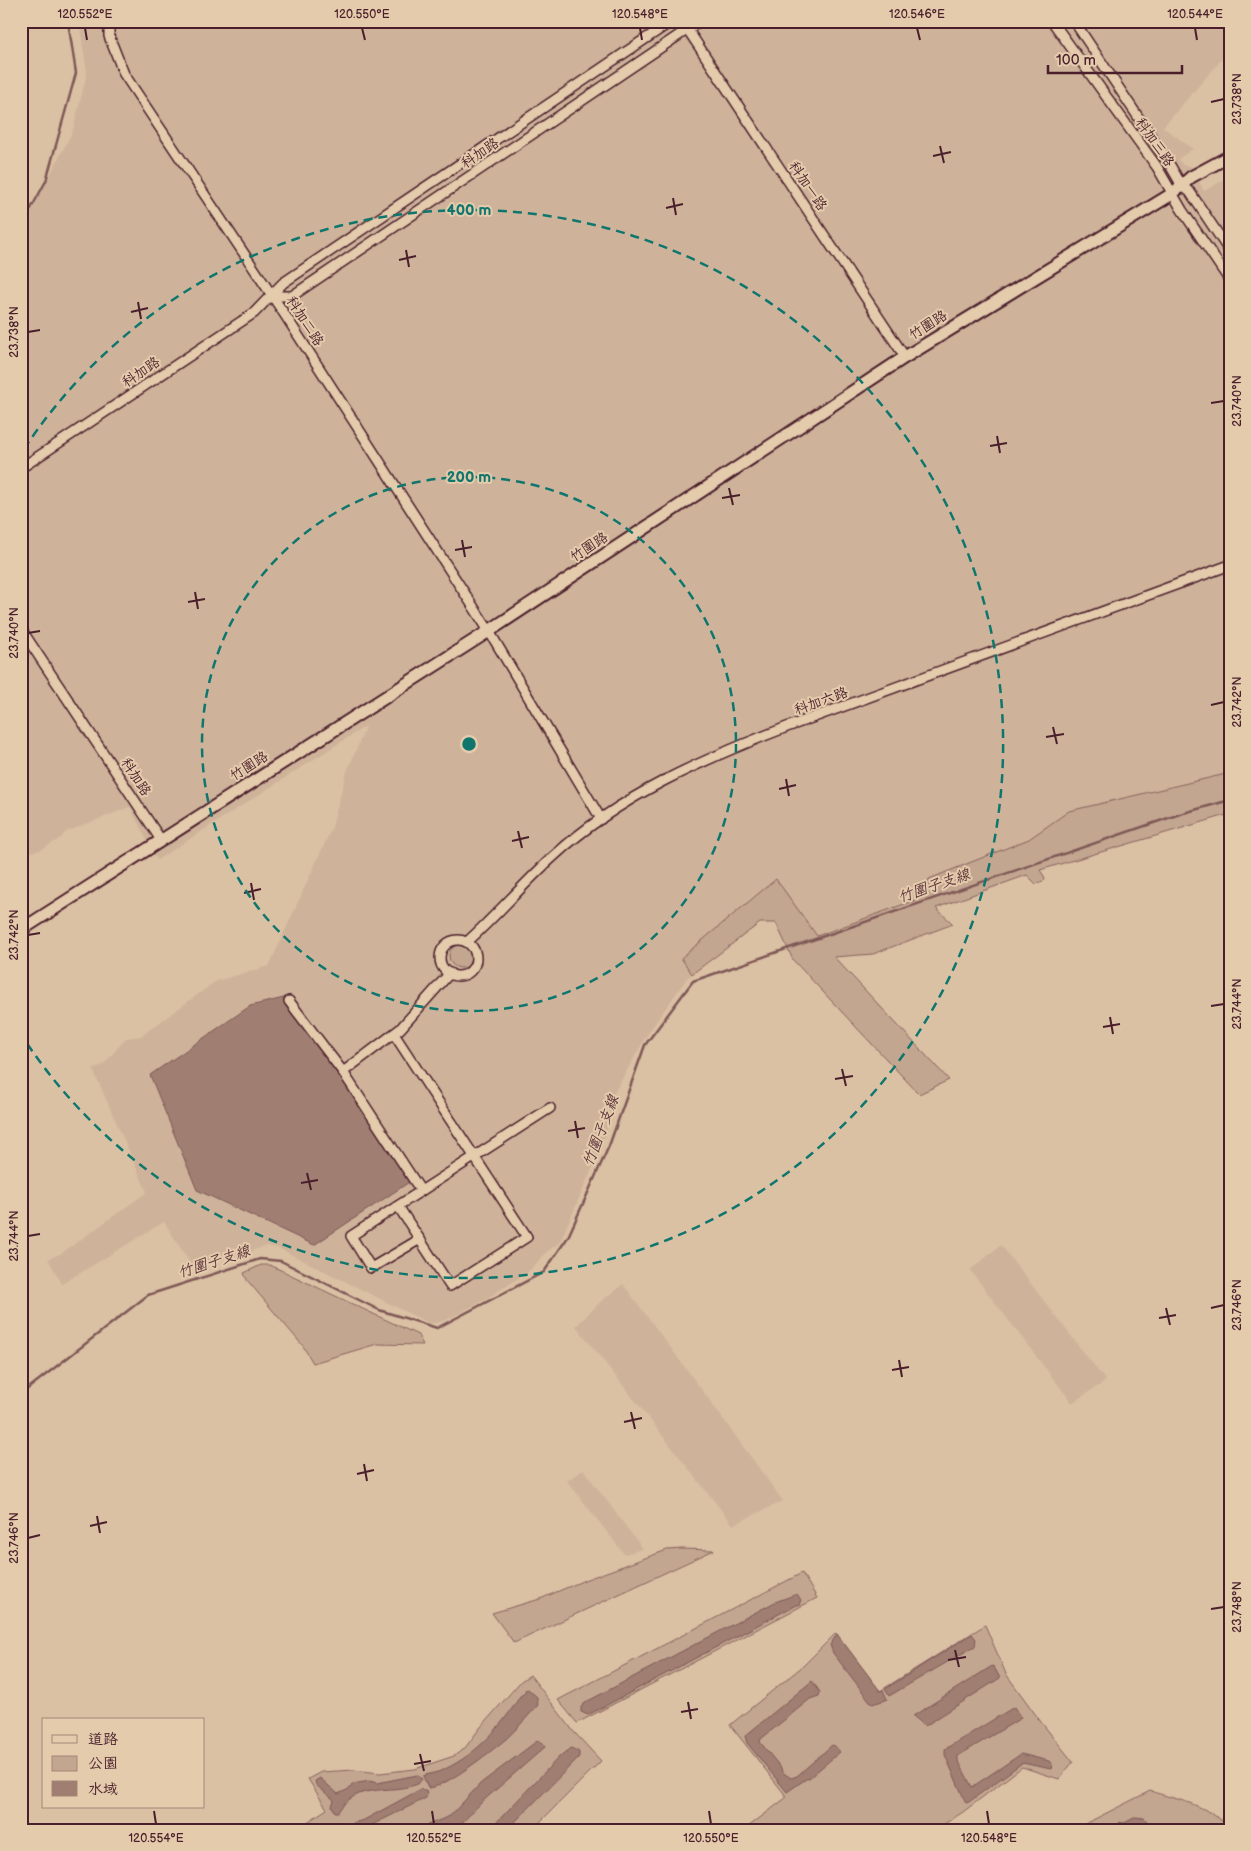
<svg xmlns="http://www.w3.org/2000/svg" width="1251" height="1851" font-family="'Balsamiq Sans','LXGW WenKai TC',sans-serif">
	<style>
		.built { fill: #ceb39a }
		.green { fill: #c3a690; stroke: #86625e }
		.water { fill: #a07e72; stroke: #7e5856 }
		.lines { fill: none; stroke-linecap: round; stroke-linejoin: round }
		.stream { stroke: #7e5856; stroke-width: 2.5 }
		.minor-casing { stroke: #4a1f2b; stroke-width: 12 }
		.tertiary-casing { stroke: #4a1f2b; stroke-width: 15 }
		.minor { stroke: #e4cbac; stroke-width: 9 }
		.tertiary { stroke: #e4cbac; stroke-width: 11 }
		.ticks { fill: none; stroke: #4a1f2b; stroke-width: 2 }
		.ring { fill: none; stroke: #0f766e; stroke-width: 2.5; stroke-dasharray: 9 6 }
		.labels { text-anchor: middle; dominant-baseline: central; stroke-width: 4; stroke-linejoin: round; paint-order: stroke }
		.street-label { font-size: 14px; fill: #4a1f2b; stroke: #e4cbac }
		.water-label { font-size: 15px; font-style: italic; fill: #5b3239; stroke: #e4cbac }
		.centre { fill: #0f766e; stroke: #e4cbac; stroke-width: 2.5 }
		.ring-label { font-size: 15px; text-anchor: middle; font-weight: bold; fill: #0f766e; stroke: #e4cbac; stroke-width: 4; stroke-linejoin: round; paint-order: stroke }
		.neatline { fill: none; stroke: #4a1f2b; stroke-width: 2 }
		.ticks-label { font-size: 12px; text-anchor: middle; fill: #4a1f2b }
	</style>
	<rect width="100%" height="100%" fill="#dbc1a4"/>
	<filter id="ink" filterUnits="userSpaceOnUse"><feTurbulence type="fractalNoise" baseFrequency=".02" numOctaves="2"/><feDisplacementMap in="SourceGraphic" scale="10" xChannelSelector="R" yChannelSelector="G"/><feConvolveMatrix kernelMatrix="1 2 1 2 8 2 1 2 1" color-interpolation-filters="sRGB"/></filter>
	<g filter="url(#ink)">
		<!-- built -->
		<g class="built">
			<polygon points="79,21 1230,21 1230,50 1163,127 1193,149 1178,159 1183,165 1191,166 1204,191 1230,176 1230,814 1070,859 936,908 953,924 873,954 793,960 776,923 760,923 687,978 647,1035 613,1095 608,1125 600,1151 560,1242 547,1252 528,1272 483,1301 444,1321 430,1324 278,1248 267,1246 235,1256 192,1266 164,1222 62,1284 48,1259 62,1253 147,1192 93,1070 103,1065 126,1038 141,1036 216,981 269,966 332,827 346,774 366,726 157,860 130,807 66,832 61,838 41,850 21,854 21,232 73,130 87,73"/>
			<polygon points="1001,1245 1106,1381 1072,1403 970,1270"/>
			<polygon points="623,1284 705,1394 783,1501 733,1525 576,1326 599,1303"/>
			<polygon points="583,1469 643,1549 624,1554 567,1481"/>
		</g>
		<!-- green -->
		<g class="green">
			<polygon points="1230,773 1230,814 1040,870 1044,876 1045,880 1036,884 1027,875 936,908 953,924 873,954 834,957 949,1080 919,1094 793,960 776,923 760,923 692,974 681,958 776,879 817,936 926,896 929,879 1029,839 1069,811"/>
			<circle cx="461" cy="956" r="12"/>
			<polygon points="261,1265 270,1265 418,1335 423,1345 377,1344 313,1363 303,1346 247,1280 244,1273"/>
			<polygon points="682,1549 714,1550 514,1643 492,1613 540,1599 587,1579 667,1550"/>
			<polygon points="802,1573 817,1598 577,1723 558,1700"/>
			<polygon points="985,1625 1006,1674 1041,1722 1073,1762 1059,1779 1022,1767 963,1812 935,1830 744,1830 787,1797 730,1725 803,1666 836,1633 880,1691"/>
			<polygon points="530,1675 574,1732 601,1761 532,1830 295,1830 327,1809 308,1779 321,1772 354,1770 380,1773 415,1769 454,1756 465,1748 480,1728 521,1681"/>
			<path d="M1150,1791C1178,1800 1211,1805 1230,1830H1073Z"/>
		</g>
		<!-- water -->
		<g class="water">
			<polygon points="288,997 411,1181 314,1245 197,1190 150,1075 250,1006"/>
			<polygon points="797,1594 801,1600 799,1605 796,1605 588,1715 581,1712 581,1707 586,1702 775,1602"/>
			<polygon points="837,1634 880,1691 883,1690 887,1699 886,1700 872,1704 833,1653 830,1645"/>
			<polygon points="972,1634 976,1639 975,1646 889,1696 885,1689"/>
			<polygon points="992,1666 994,1667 1000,1678 925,1726 913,1716"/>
			<polygon points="812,1681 820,1692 819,1696 810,1699 761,1739 760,1742 781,1768 782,1772 791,1778 797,1776 832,1745 835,1746 840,1752 809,1778 806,1779 787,1792 747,1743 745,1736"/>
			<path d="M528,1689L537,1697L538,1705C527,1717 517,1729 506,1739C493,1750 442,1790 428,1788L423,1776C430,1773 438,1773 445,1769C477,1754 502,1726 520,1696L525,1693V1690Z"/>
			<polygon points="1014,1707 1021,1718 958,1756 958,1760 972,1787 1021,1754 1049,1761 1052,1765 1051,1769 1022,1763 969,1802 966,1803 945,1755 945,1749"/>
			<polygon points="537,1741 543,1743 545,1747 483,1801 455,1830 415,1830 450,1816 481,1783"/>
			<polygon points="571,1748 579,1752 579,1757 507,1830 489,1830 560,1756"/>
			<path d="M417,1775L422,1779L418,1784C389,1795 357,1781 338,1812H335L332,1806L334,1800L316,1785L315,1781L320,1778L338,1794L351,1788L352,1784L370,1781L377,1783Z"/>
			<polygon points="421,1789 427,1792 426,1798 362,1830 352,1830 353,1823 364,1820"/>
			<polygon points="1136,1817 1144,1818 1155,1830 1147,1830 1138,1826 1129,1830 1119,1829 1117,1825 1120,1822 1124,1823"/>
		</g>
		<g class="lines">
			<!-- stream -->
			<g class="stream">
				<polyline points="21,227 46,181 76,73 68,21"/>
				<polyline points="21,1394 148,1295 260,1259 281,1261 379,1310 437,1328 544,1272 568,1237 609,1146 645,1045 693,981 1180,814 1230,800"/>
			</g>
			<!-- minor casing -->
			<g class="minor-casing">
				<g id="minor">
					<polyline points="109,21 109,36 124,74 285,315 489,631 601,819"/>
					<polyline points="682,21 905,357"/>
					<polyline points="1052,21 1157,167 1182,210 1230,281"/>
					<polyline points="1074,21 1167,160 1182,186 1190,192 1230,252"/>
					<polyline points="272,296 292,296 700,21"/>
					<polyline points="21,468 254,313 283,283 672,21"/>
					<polyline points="21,629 161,840"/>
					<circle cx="458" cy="958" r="18"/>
					<path d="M467,942C497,915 524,883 554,856C620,795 704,759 787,727L1230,565"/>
					<polyline points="289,1001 343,1072 421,1191"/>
					<polyline points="394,1034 527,1237 450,1286 398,1206"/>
					<polyline points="343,1072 400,1029 450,973"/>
					<polyline points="420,1239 371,1268 351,1236 550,1108"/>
				</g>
			</g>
			<!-- tertiary casing -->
			<g class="tertiary-casing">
				<polyline id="tertiary" points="21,930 489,631 905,357 1172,194 1191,177 1230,156"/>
			</g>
			<!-- minor -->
			<use href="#minor" class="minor"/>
			<!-- tertiary -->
			<use href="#tertiary" class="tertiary"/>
		</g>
	</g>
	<!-- ticks -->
	<path class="ticks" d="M85,28L87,40M362,28L365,40M640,28L642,40M917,28L920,40M1195,28L1197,40M1211,102L1224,99M940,146L944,163M933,156L951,152M673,198L676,215M666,208L683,204M406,250L409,267M399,260L416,256M138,302L141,319M131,312L148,308M28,332L40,330M1211,403L1224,401M997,436L1000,453M990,446L1007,443M729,488L733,505M722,498L740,495M462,540L465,557M455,550L472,547M195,592L198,609M188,602L205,599M28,633L40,631M1211,705L1224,702M1053,727L1057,744M1046,737L1064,734M786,779L789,796M779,789L796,785M518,831L522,848M512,841L529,837M251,883L254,900M244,893L261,889M28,935L40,933M1211,1006L1224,1004M1110,1017L1113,1034M1103,1027L1120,1024M842,1069L846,1086M835,1079L853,1076M575,1121L578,1138M568,1131L585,1128M307,1173L311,1190M301,1183L318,1180M28,1236L40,1234M1166,1308L1170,1325M1211,1308L1224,1305M1159,1318L1176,1315M899,1360L902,1377M892,1370L909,1367M631,1412L635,1429M624,1422L642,1418M364,1464L367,1481M357,1474L374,1470M97,1516L100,1533M90,1526L107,1522M28,1538L40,1535M1211,1609L1224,1607M955,1650L959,1667M948,1660L966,1657M688,1702L691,1719M681,1712L698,1709M420,1754L424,1771M414,1764L431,1761M154,1811L156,1824M432,1811L434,1824M709,1811L711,1824M987,1811L989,1824"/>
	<!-- distance rings -->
	<g class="ring">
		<circle cx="469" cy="744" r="267"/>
		<path d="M24 449A534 534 0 1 1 24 1039"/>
	</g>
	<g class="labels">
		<!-- street labels -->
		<g class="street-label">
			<text transform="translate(1155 142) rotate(55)">科加三路</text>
			<text transform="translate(480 153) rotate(-34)">科加路</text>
			<text transform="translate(808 186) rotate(56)">科加一路</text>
			<text transform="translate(305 321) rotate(57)">科加二路</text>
			<text transform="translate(928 325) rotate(-32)">竹圍路</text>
			<text transform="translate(141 372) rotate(-34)">科加路</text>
			<text transform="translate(589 547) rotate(-33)">竹圍路</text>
			<text transform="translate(821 701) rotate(-20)">科加六路</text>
			<text transform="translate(249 766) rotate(-32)">竹圍路</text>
			<text transform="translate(136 777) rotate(57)">科加路</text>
		</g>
		<!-- water labels -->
		<g class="water-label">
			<text transform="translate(934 886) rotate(-19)">竹圍子支線</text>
			<text transform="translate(601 1131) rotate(-69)">竹圍子支線</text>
			<text transform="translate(214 1262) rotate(-18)">竹圍子支線</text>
		</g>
	</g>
	<circle cx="469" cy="744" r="8" class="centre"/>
	<g class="ring-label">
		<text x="469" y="215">400 m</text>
		<text x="469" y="482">200 m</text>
	</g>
	<!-- margin -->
	<rect width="1251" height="1851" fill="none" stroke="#e4cbac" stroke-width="55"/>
	<!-- legend -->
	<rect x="42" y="1718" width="162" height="90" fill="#e4cbac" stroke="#a68678"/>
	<rect x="52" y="1735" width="25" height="8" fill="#e4cbac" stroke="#a68678"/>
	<text x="88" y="1744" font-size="15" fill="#4a1f2b">道路</text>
	<rect x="52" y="1756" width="25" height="15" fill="#c3a690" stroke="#a68678"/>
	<text x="88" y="1768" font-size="15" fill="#4a1f2b">公園</text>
	<rect x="52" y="1781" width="25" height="15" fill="#a07e72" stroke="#a68678"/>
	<text x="88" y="1794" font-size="15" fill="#4a1f2b">水域</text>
	<!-- scale -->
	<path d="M1048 65v8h134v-8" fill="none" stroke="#4a1f2b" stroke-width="2.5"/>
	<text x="1056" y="65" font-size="15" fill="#4a1f2b" stroke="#e4cbac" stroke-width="4" paint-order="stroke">100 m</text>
	<rect x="28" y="28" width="1196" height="1796" class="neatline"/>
	<g class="ticks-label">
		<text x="85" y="18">120.552°E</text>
		<text x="362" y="18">120.550°E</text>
		<text x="640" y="18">120.548°E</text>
		<text x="917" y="18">120.546°E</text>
		<text x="1195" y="18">120.544°E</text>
		<text transform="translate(1237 99) rotate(-90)" y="4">23.738°N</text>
		<text transform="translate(14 332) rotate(-90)" y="4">23.738°N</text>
		<text transform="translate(1237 401) rotate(-90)" y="4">23.740°N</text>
		<text transform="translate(14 633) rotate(-90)" y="4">23.740°N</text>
		<text transform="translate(1237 702) rotate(-90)" y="4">23.742°N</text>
		<text transform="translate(14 935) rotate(-90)" y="4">23.742°N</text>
		<text transform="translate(1237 1004) rotate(-90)" y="4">23.744°N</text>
		<text transform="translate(14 1236) rotate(-90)" y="4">23.744°N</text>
		<text transform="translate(1237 1305) rotate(-90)" y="4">23.746°N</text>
		<text transform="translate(14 1538) rotate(-90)" y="4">23.746°N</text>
		<text transform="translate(1237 1607) rotate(-90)" y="4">23.748°N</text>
		<text x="156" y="1842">120.554°E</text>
		<text x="434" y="1842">120.552°E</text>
		<text x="711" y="1842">120.550°E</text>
		<text x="989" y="1842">120.548°E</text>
	</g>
</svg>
